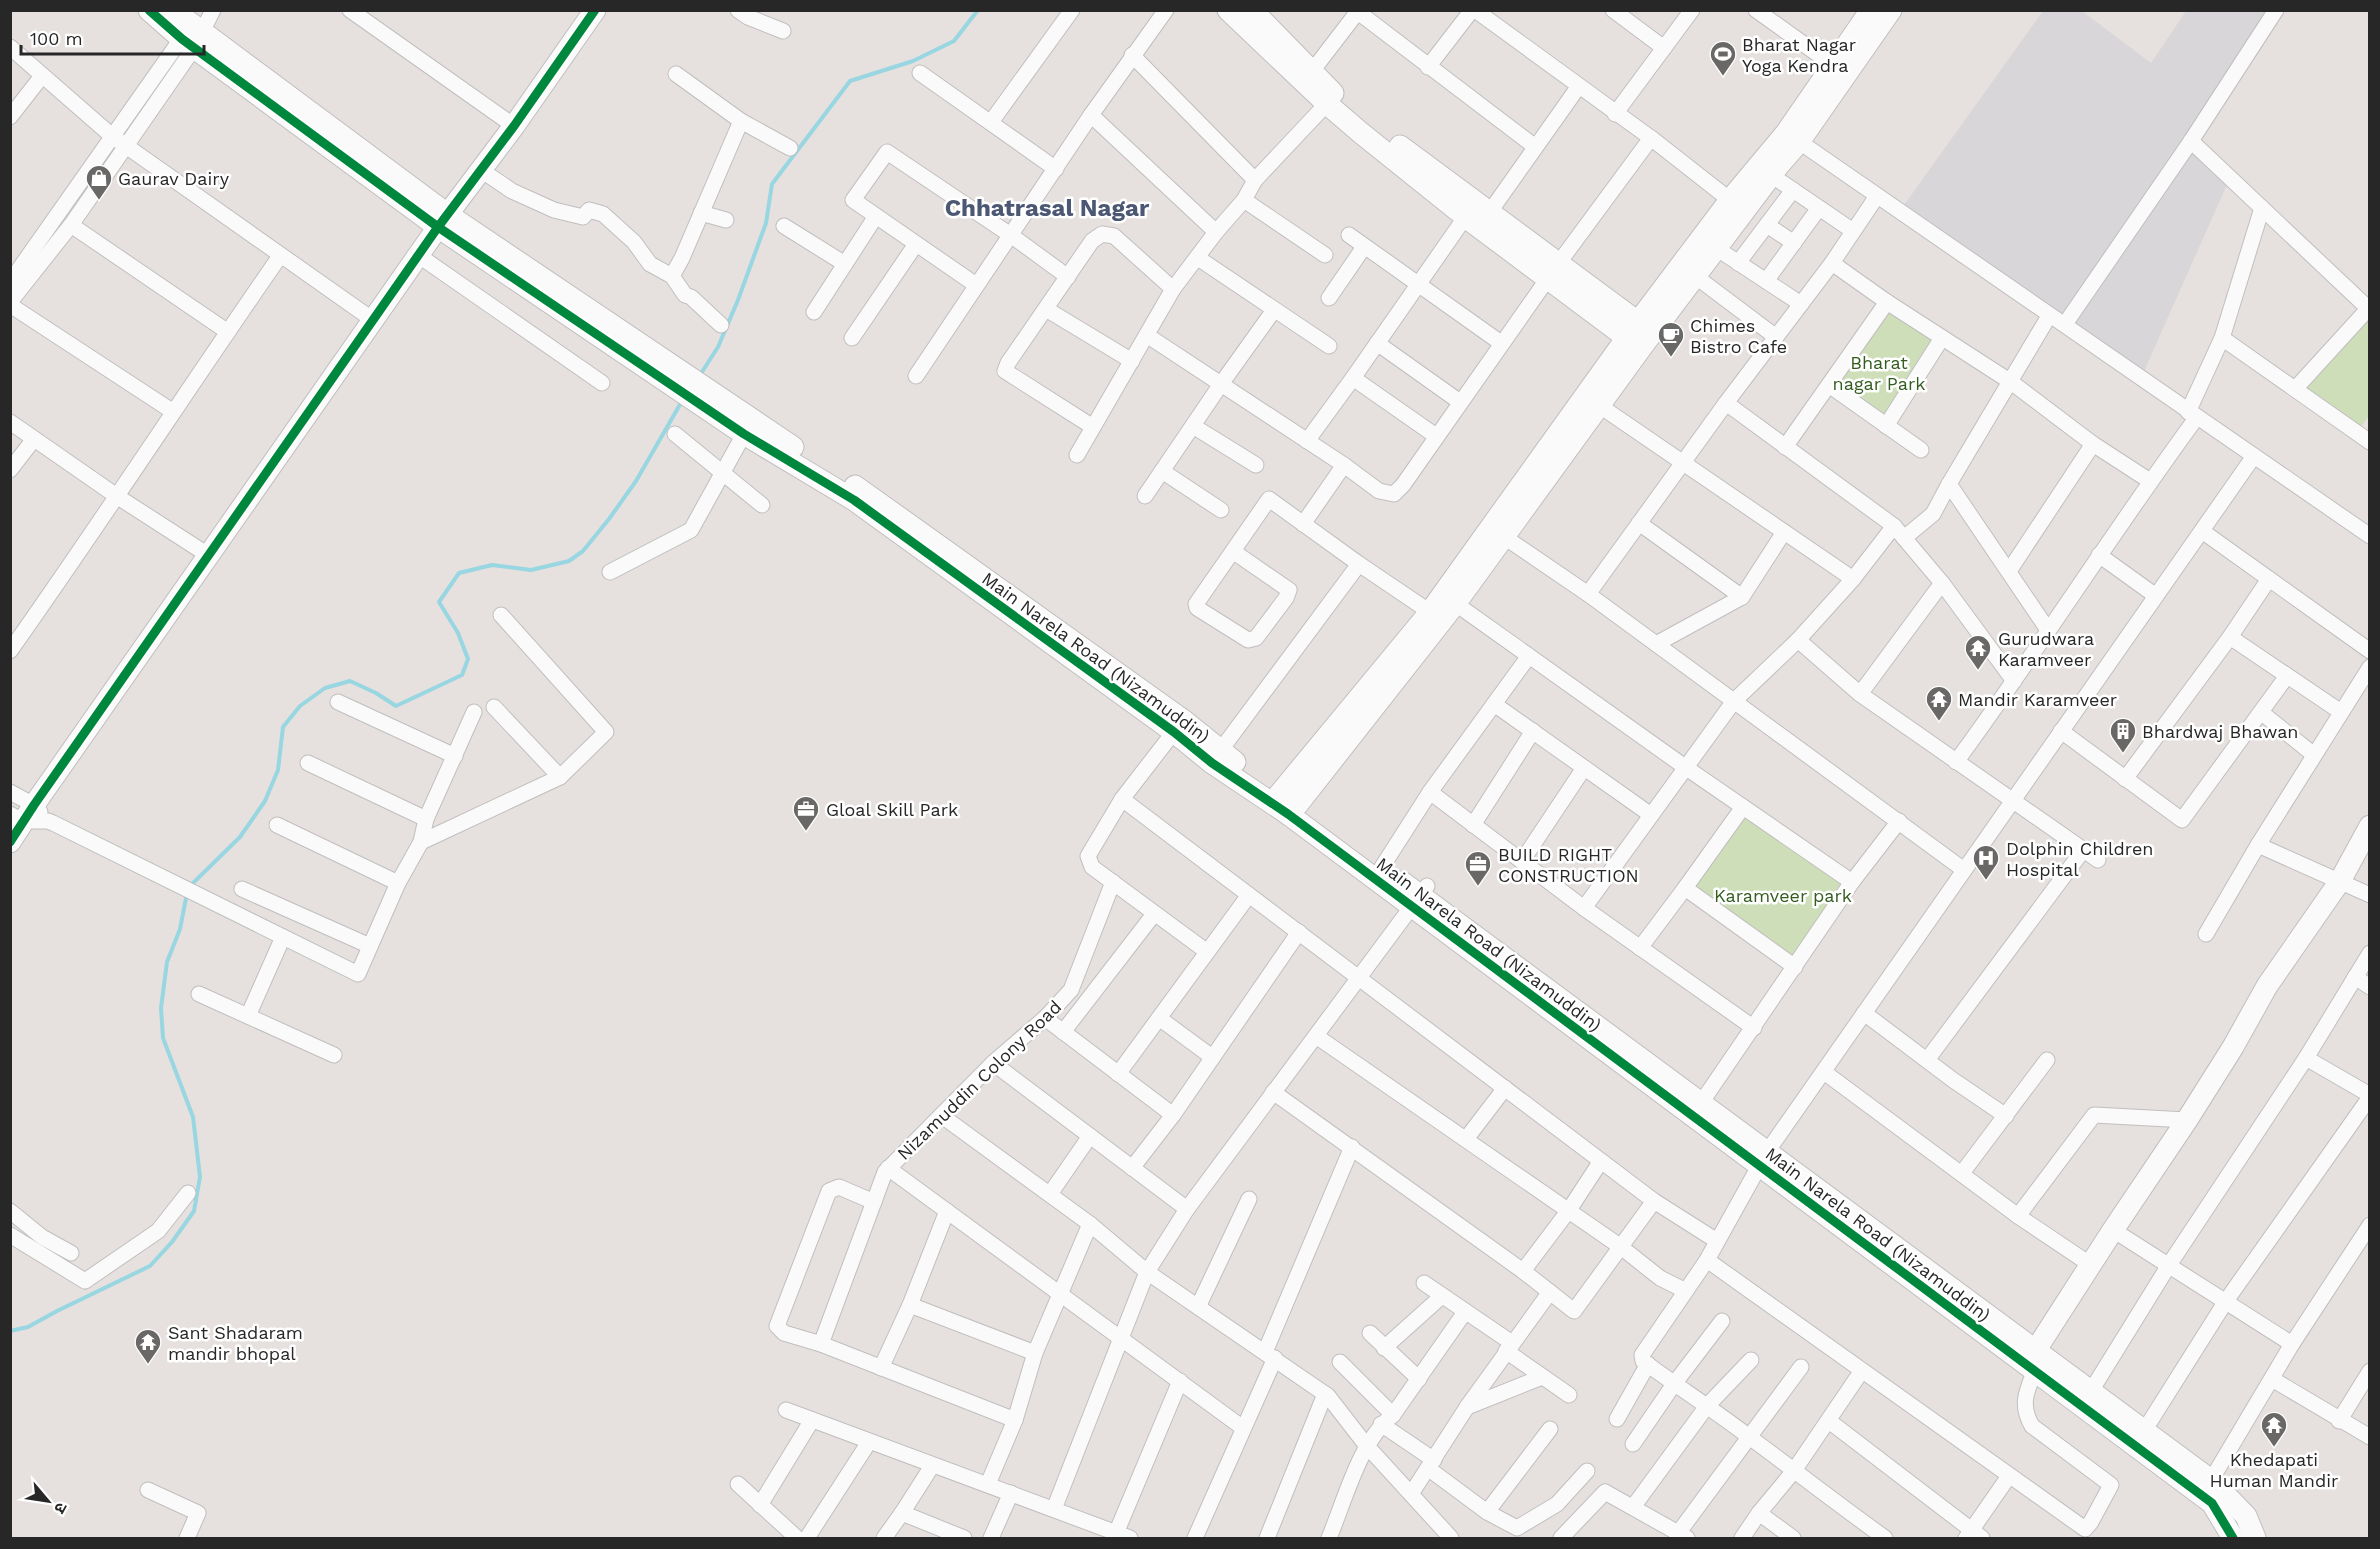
<svg xmlns="http://www.w3.org/2000/svg" width="2380" height="1549" font-family="'Work Sans','Noto Sans Devanagari',sans-serif">
	<style>
		.industrial { fill: #d9d6d9 }
		.green { fill: #cddeb9 }
		.lines { fill: none; stroke-linecap: round; stroke-linejoin: round }
		.stream { stroke: #98d6e1; stroke-width: 4 }
		.street-casing { stroke: #c0bebf; stroke-width: 17 }
		.secondary-casing { stroke: #c0bebf; stroke-width: 23 }
		.street { stroke: #fbfafa; stroke-width: 15 }
		.secondary { stroke: #fbfafa; stroke-width: 21 }
		.cycleway-casing { stroke: #fff; stroke-width: 13 }
		.cycleway { stroke: #00873e; stroke-width: 9 }
		.labels { text-anchor: middle; dominant-baseline: central; stroke-width: 5; stroke-linejoin: round; paint-order: stroke }
		.poi-label { font-size: 18px; fill: #272727; stroke: #fff; text-anchor: start }
		.park-label { font-size: 18px; fill: #335c1f; stroke: #fff }
		.street-label { font-size: 18px; fill: #272727; stroke: #fff }
		.district-label { font-size: 24px; font-weight: bold; fill: #4c5873; stroke: #fff }
	</style>
	<rect width="100%" height="100%" fill="#e6e1de"/>
	<!-- industrial -->
	<polygon class="industrial" points="2043,11 2082,11 2151,63 2186,11 2274,11 2191,141 2230,178 2141,378 1899,212"/>
	<!-- green -->
	<g class="green">
		<polygon points="1889,308 1936,339 1885,419 1835,384"/>
		<polygon points="2369,314 2369,416 2359,429 2300,389"/>
		<polygon points="1744,813 1847,884 1795,960 1692,887"/>
	</g>
	<g class="lines">
		<!-- stream -->
		<g class="stream">
			<polyline points="700,375 718,347 738,300 766,223 772,184 850,81 913,61 954,41 978,10"/>
			<polyline points="190,886 240,837 265,801 278,770 283,727 300,706 325,688 350,681 376,693 396,706 462,675 468,659 458,633 439,602 459,573 492,565 531,570 569,561 583,551 609,519 636,481 682,401"/>
			<polyline points="10,1331 28,1327 57,1311 150,1266 172,1242 194,1211 200,1177 193,1117 163,1038 161,1008 167,962 180,929 187,893"/>
		</g>
		<!-- street casing -->
		<g class="street-casing">
			<g id="street">
				<polyline points="350,10 514,126"/>
				<polyline points="738,10 748,17 783,31"/>
				<polyline points="1475,10 1651,138 1730,200"/>
				<polyline points="1613,10 1664,48"/>
				<polyline points="1756,10 1833,65"/>
				<polyline points="1358,12 1534,146"/>
				<polyline points="10,47 112,136 373,320"/>
				<polyline points="1132,55 1255,180"/>
				<polyline points="1428,67 1472,10"/>
				<polyline points="920,73 1056,169"/>
				<polyline points="676,74 741,121 790,148"/>
				<polyline points="1306,79 1359,10"/>
				<polyline points="1615,114 1692,10"/>
				<polyline points="1091,115 1216,232"/>
				<polyline points="10,117 42,76"/>
				<polyline points="991,122 1072,10"/>
				<polyline points="1791,136 2370,536"/>
				<polyline points="2191,141 2370,310"/>
				<polyline points="481,170 512,191 554,210 583,217 589,210 603,214 634,242 650,264 672,276 685,295 691,297 721,325"/>
				<polyline points="1771,175 1853,231"/>
				<polyline points="1244,200 1325,255"/>
				<polyline points="701,213 726,220"/>
				<polyline points="1489,213 1579,86"/>
				<polyline points="71,225 228,332"/>
				<polyline points="1767,225 1794,243"/>
				<polyline points="784,226 845,264"/>
				<polyline points="1349,235 1501,343"/>
				<polyline points="1716,248 1801,304"/>
				<polyline points="418,255 602,383"/>
				<polyline points="1198,258 1329,346"/>
				<polyline points="1738,263 1793,190"/>
				<polyline points="1832,263 1887,302 2011,382 2093,444 2150,481"/>
				<polyline points="672,276 682,258 741,121"/>
				<polyline points="1695,276 1776,337"/>
				<polyline points="1766,281 1819,208"/>
				<polyline points="10,282 186,32"/>
				<polyline points="976,285 853,200 887,152 1012,236 1068,277"/>
				<polyline points="1329,298 1364,247"/>
				<polyline points="10,302 71,225 194,48 213,10"/>
				<polyline points="10,305 172,411"/>
				<polyline points="1046,309 1132,361"/>
				<polyline points="814,312 876,216"/>
				<polyline points="2065,324 2191,141 2276,10"/>
				<polyline points="1148,336 1344,465 1379,491 1394,494 1403,485 1558,264 1651,138"/>
				<polyline points="852,338 916,244"/>
				<polyline points="2222,338 2370,442"/>
				<polyline points="1377,343 1460,402"/>
				<polyline points="916,376 1091,115 1166,10"/>
				<polyline points="1353,378 1436,436"/>
				<polyline points="1829,385 1921,450"/>
				<polyline points="2295,389 2368,309"/>
				<polyline points="1726,403 1894,526 1942,583 2014,681"/>
				<polyline points="1600,406 1853,579"/>
				<polyline points="2188,412 2222,338 2262,208"/>
				<polyline points="10,422 118,497 208,555"/>
				<polyline points="1193,426 1256,465"/>
				<polyline points="1886,426 1942,338"/>
				<polyline points="1093,427 1005,371 1008,363 1092,241 1102,234 1114,236 1173,289"/>
				<polyline points="675,434 762,505"/>
				<polyline points="1307,441 1353,378 1466,216"/>
				<polyline points="1785,447 1887,302"/>
				<polyline points="1077,455 1173,289 1216,232 1244,200 1255,180 1333,97"/>
				<polyline points="10,470 34,439"/>
				<polyline points="1949,484 2048,630"/>
				<polyline points="1145,496 1162,471"/>
				<polyline points="1221,510 1162,471 1221,384 1274,310"/>
				<polyline points="1639,523 1742,597"/>
				<polyline points="1303,524 1344,465"/>
				<polyline points="2202,531 2370,651"/>
				<polyline points="1497,532 1588,594 1964,870"/>
				<polyline points="1904,538 1933,514 1949,484 2049,316"/>
				<polyline points="1234,552 1289,590 1286,598 1256,638 1248,640 1197,608 1196,604 1269,499 1359,564 1430,612"/>
				<polyline points="2099,555 2156,596"/>
				<polyline points="2009,571 2093,444"/>
				<polyline points="610,572 691,530 744,434"/>
				<polyline points="1588,594 1726,403 1832,263 1877,196"/>
				<polyline points="1449,599 1685,767 1852,882"/>
				<polyline points="2230,637 2341,712"/>
				<polyline points="1798,640 1860,694 2098,860"/>
				<polyline points="1656,644 1742,597 1784,532"/>
				<path d="M10,651C102,521 189,387 280,256"/>
				<polyline points="1860,694 1942,583"/>
				<polyline points="338,702 455,756"/>
				<polyline points="1494,704 1651,815"/>
				<polyline points="494,707 560,777"/>
				<polyline points="2262,713 2314,755"/>
				<polyline points="1180,724 1122,799 1088,856 1092,867 1206,951"/>
				<polyline points="2061,731 2182,820 2287,676"/>
				<polyline points="1220,751 1359,564"/>
				<path d="M1956,762C2039,649 2114,530 2197,417"/>
				<polyline points="308,763 426,819"/>
				<polyline points="2125,779 2230,637 2269,579"/>
				<polyline points="10,792 34,805 40,812"/>
				<polyline points="1430,792 1584,908 1754,1028"/>
				<polyline points="1122,799 1654,1201 1574,1311 1523,1271 1273,1092"/>
				<polyline points="1743,807 1685,888 1795,967"/>
				<polyline points="10,814 23,821 48,821 53,823 358,974 398,883 421,842 426,819 474,712"/>
				<polyline points="277,825 398,883"/>
				<polyline points="1473,825 1533,731"/>
				<polyline points="421,842 560,777 606,732 501,615"/>
				<polyline points="2258,845 2370,895"/>
				<polyline points="1522,861 1584,768"/>
				<polyline points="1382,867 1430,792 1529,656"/>
				<polyline points="242,889 370,946"/>
				<polyline points="1584,908 1734,701 1798,640 1853,579 1894,526"/>
				<polyline points="2206,934 2258,845 2370,667"/>
				<polyline points="1640,948 1685,888"/>
				<polyline points="2355,977 2370,987"/>
				<polyline points="199,994 334,1055"/>
				<polyline points="1864,1013 1953,1080 2006,1116"/>
				<polyline points="248,1016 283,937"/>
				<polyline points="1045,1018 1173,1115"/>
				<polyline points="1159,1018 1212,1057"/>
				<polyline points="1063,1032 1154,914"/>
				<polyline points="1316,1036 1621,1247 1660,1278 1686,1291"/>
				<polyline points="2306,1058 2370,1095"/>
				<polyline points="1927,1060 2084,849"/>
				<polyline points="993,1063 1187,1209"/>
				<polyline points="1824,1072 2018,1216 2091,1265"/>
				<polyline points="1118,1074 1249,895"/>
				<polyline points="1701,1103 1852,882 1899,821"/>
				<polyline points="942,1116 1090,1224 1147,1272 1328,1396 1366,1445 1451,1538"/>
				<polyline points="1466,1139 1505,1088"/>
				<polyline points="888,1168 1243,1428"/>
				<polyline points="1132,1168 1173,1115 1299,932"/>
				<polyline points="1962,1173 2047,1060"/>
				<polyline points="1050,1194 1090,1136"/>
				<polyline points="1654,1201 1717,1241"/>
				<polyline points="874,1202 839,1187 829,1191 777,1326 784,1333 821,1344 1015,1420"/>
				<polyline points="10,1211 42,1237 71,1253"/>
				<polyline points="2018,1216 2094,1115 2187,1120"/>
				<polyline points="2113,1230 2292,1344"/>
				<polyline points="10,1235 85,1281 158,1231 188,1193"/>
				<path d="M1707,1260L2085,1529L2091,1522L2111,1485L2032,1426C2020,1405 2026,1392 2035,1370"/>
				<polyline points="1523,1271 1569,1210 1601,1161"/>
				<polyline points="1424,1283 1512,1343"/>
				<polyline points="910,1305 1035,1353"/>
				<polyline points="1198,1307 1249,1199"/>
				<polyline points="1370,1333 1419,1379"/>
				<polyline points="821,1344 885,1172 993,1063 1045,1018 1071,990 1113,882"/>
				<polyline points="1384,1348 1442,1296"/>
				<polyline points="1506,1351 1569,1395"/>
				<polyline points="1265,1352 1352,1147"/>
				<polyline points="1340,1362 1393,1415"/>
				<polyline points="881,1368 910,1305 947,1211"/>
				<polyline points="2272,1379 2370,1437"/>
				<polyline points="2091,1391 2169,1265 2306,1058 2370,953"/>
				<polyline points="1467,1407 1542,1377"/>
				<polyline points="786,1410 1130,1538"/>
				<polyline points="1617,1419 1648,1364"/>
				<polyline points="1829,1421 1982,1538"/>
				<polyline points="2339,1421 2370,1371"/>
				<polyline points="1381,1424 1434,1460"/>
				<polyline points="2144,1431 2226,1301 2370,1097"/>
				<polyline points="1633,1444 1674,1384 1722,1321"/>
				<polyline points="1429,1469 1487,1512 1517,1528 1557,1504 1587,1471"/>
				<polyline points="738,1484 797,1538"/>
				<polyline points="988,1484 1015,1420 1035,1353 1090,1224"/>
				<polyline points="2207,1487 2292,1344 2370,1225"/>
				<polyline points="148,1490 198,1513 187,1538"/>
				<polyline points="1411,1494 1467,1407 1550,1292"/>
				<polyline points="760,1505 812,1420"/>
				<polyline points="1633,1507 1707,1406 1751,1360"/>
				<polyline points="1054,1509 1147,1272 1187,1209 1427,886"/>
				<polyline points="1487,1512 1550,1429"/>
				<polyline points="902,1513 964,1538"/>
				<polyline points="1759,1513 1793,1538"/>
				<polyline points="1679,1532 1801,1367"/>
				<polyline points="807,1538 869,1442"/>
				<polyline points="884,1538 902,1513 932,1466"/>
				<polyline points="991,1538 1011,1493"/>
				<polyline points="1114,1538 1180,1381"/>
				<polyline points="1195,1538 1275,1358"/>
				<polyline points="1267,1538 1325,1394"/>
				<path d="M1329,1538C1345,1500 1360,1440 1393,1415L1465,1312"/>
				<polyline points="1561,1538 1605,1492 1687,1538"/>
				<polyline points="1742,1538 1759,1513 1793,1472 1861,1372"/>
				<path d="M1885,1538C1839,1505 1794,1470 1748,1436C1714,1410 1678,1387 1643,1361L1642,1355L1707,1260L1767,1152L2254,456"/>
				<polyline points="1966,1538 2009,1476"/>
			</g>
		</g>
		<!-- secondary casing -->
		<g class="secondary-casing">
			<g id="secondary">
				<polyline points="149,10 182,39 438,227 744,434 854,500 1174,732 1212,763 1288,814 2212,1503 2233,1538"/>
				<polyline points="173,10 447,214 793,447"/>
				<polyline points="1228,10 1326,103 1361,133 1472,222 1638,346"/>
				<polyline points="1252,10 1333,93"/>
				<polyline points="1400,146 1647,329"/>
				<polyline points="855,486 1183,720 1235,762"/>
				<polyline points="1272,803 1430,612 1638,322 1730,200 1786,133 1871,10"/>
				<polyline points="1288,814 1298,804 1455,604 1641,348 1779,165 1799,142 1891,10"/>
				<polyline points="10,842 34,805 438,227 514,126 595,10"/>
				<polyline points="1402,882 2212,1481 2246,1516 2255,1538"/>
				<polyline points="2028,1362 2113,1230 2187,1120 2233,1047 2267,986 2340,881 2370,826"/>
			</g>
		</g>
		<!-- street -->
		<use href="#street" class="street"/>
		<!-- secondary -->
		<use href="#secondary" class="secondary"/>
		<!-- cycleway casing -->
		<g class="cycleway-casing">
			<g id="cycleway">
				<polyline points="149,10 182,39 438,227 744,434 854,500 1174,732 1212,763 1288,814 2212,1503 2233,1538"/>
				<polyline points="10,842 34,805 438,227 514,126 595,10"/>
			</g>
		</g>
		<!-- cycleway -->
		<use href="#cycleway" class="cycleway"/>
	</g>
	<!-- icons -->
	<defs>
		<g id="stadium-pin" transform="scale(1.35)"><path d="M0 17L-7.5 6A9.5 9.5 0 1 1 7.5 6Z" fill="#6a6867" stroke="#fff"/><path d="M0-5a6.5 5 0 1 0 0 10a6.5 5 0 1 0 0-10ZM-3.5-1.8h7v3.6h-7Z" fill="#fff"/></g>
		<g id="shop-pin" transform="scale(1.35)"><path d="M0 17L-7.5 6A9.5 9.5 0 1 1 7.5 6Z" fill="#6a6867" stroke="#fff"/><path d="M-5-2.5h2.3a2.7 3.5 0 0 1 5.4 0H5L5.5 6h-11ZM-1.5-2.5h3a1.5 2.3 0 0 0-3 0Z" fill="#fff"/></g>
		<g id="cafe-pin" transform="scale(1.35)"><path d="M0 17L-7.5 6A9.5 9.5 0 1 1 7.5 6Z" fill="#6a6867" stroke="#fff"/><path d="M-5.5-4.5H6V0H3Q3 3.5 0 3.5H-2.5Q-5.5 3.5-5.5 0ZM3-3.2v2h1.7v-2ZM-6 4.5H4V6H-6Z" fill="#fff"/></g>
		<g id="temple-pin" transform="scale(1.35)"><path d="M0 17L-7.5 6A9.5 9.5 0 1 1 7.5 6Z" fill="#6a6867" stroke="#fff"/><path d="M0-6L5-2H3V0L6.5 2.5H4V6H1.5V3h-3V6H-4V2.5H-6.5L-3 0V-2H-5Z" fill="#fff"/></g>
		<g id="building-pin" transform="scale(1.35)"><path d="M0 17L-7.5 6A9.5 9.5 0 1 1 7.5 6Z" fill="#6a6867" stroke="#fff"/><path d="M-4-6H4V6H1V3H-1V6H-4ZM-2.5-4.3h1.7v1.8h-1.7ZM.8-4.3h1.7v1.8H.8ZM-2.5-1h1.7V.8h-1.7ZM.8-1h1.7V.8H.8Z" fill="#fff"/></g>
		<g id="office-pin" transform="scale(1.35)"><path d="M0 17L-7.5 6A9.5 9.5 0 1 1 7.5 6Z" fill="#6a6867" stroke="#fff"/><path d="M-6-3h4V-5.5h4V-3h4V5H-6ZM-1-4.5V-3h2v-1.5ZM-6 0V1H6V0Z" fill="#fff"/></g>
		<g id="hospital-pin" transform="scale(1.35)"><path d="M0 17L-7.5 6A9.5 9.5 0 1 1 7.5 6Z" fill="#6a6867" stroke="#fff"/><path d="M-5-5h3v3.5h4V-5h3V5h-3V1.5h-4V5h-3Z" fill="#fff"/></g>
	</defs>
	<g fill-rule="evenodd">
		<use href="#stadium-pin" x="1723" y="54"/>
		<use href="#shop-pin" x="99" y="178"/>
		<use href="#cafe-pin" x="1671" y="335"/>
		<use href="#temple-pin" x="1978" y="648"/>
		<use href="#temple-pin" x="1939" y="699"/>
		<use href="#building-pin" x="2123" y="731"/>
		<use href="#office-pin" x="806" y="809"/>
		<use href="#hospital-pin" x="1986" y="858"/>
		<use href="#office-pin" x="1478" y="864"/>
		<use href="#temple-pin" x="148" y="1342"/>
		<use href="#temple-pin" x="2274" y="1425"/>
	</g>
	<g class="labels">
		<!-- poi labels -->
		<g class="poi-label">
			<text x="1742" y="44">Bharat Nagar<tspan x="1742" dy="21">Yoga Kendra</tspan></text>
			<text x="118" y="178">Gaurav Dairy</text>
			<text x="1690" y="325">Chimes<tspan x="1690" dy="21">Bistro Cafe</tspan></text>
			<text x="1998" y="638">Gurudwara<tspan x="1998" dy="21">Karamveer</tspan></text>
			<text x="1958" y="699">Mandir Karamveer</text>
			<text x="2142" y="731">Bhardwaj Bhawan</text>
			<text x="826" y="809">Gloal Skill Park</text>
			<text x="2006" y="848">Dolphin Children<tspan x="2006" dy="21">Hospital</tspan></text>
			<text x="1498" y="854">BUILD RIGHT<tspan x="1498" dy="21">CONSTRUCTION</tspan></text>
			<text x="168" y="1332">Sant Shadaram<tspan x="168" dy="21">mandir bhopal</tspan></text>
			<text x="2274" y="1459" text-anchor="middle">Khedapati<tspan x="2274" dy="21">Human Mandir</tspan></text>
		</g>
		<!-- park labels -->
		<g class="park-label">
			<text x="1879" y="362">Bharat<tspan x="1879" dy="21">nagar Park</tspan></text>
			<text x="1783" y="895">Karamveer park</text>
		</g>
		<!-- street labels -->
		<g class="street-label">
			<text transform="translate(1096 657) rotate(36)">Main Narela Road (Nizamuddin)</text>
			<text transform="translate(1489 944) rotate(37)">Main Narela Road (Nizamuddin)</text>
			<text transform="translate(979 1080) rotate(-44)">Nizamuddin Colony Road</text>
			<text transform="translate(1878 1234) rotate(37)">Main Narela Road (Nizamuddin)</text>
		</g>
		<!-- district labels -->
		<g class="district-label">
			<text x="1047" y="208">Chhatrasal Nagar</text>
		</g>
	</g>
	<!-- border -->
	<rect width="2380" height="1549" fill="none" stroke="#272727" stroke-width="24"/>
	<!-- north arrow -->
	<g transform="translate(48 1501) rotate(119)" stroke="#ffffff" stroke-width="4.5" paint-order="stroke">
	<path d="M0-4.5L10 22L0 15L-10 22Z" fill="#272727"/>
	<text y="-9" font-size="16" font-weight="bold" text-anchor="middle" fill="#272727">उ</text>
	</g>
	<!-- scale -->
	<path d="M21 45v9h183v-9" fill="none" stroke="#272727" stroke-width="3"/>
	<text x="30" y="45" font-size="18" fill="#272727" stroke="#ffffff" stroke-width="4.5" paint-order="stroke">100 m</text>
</svg>
